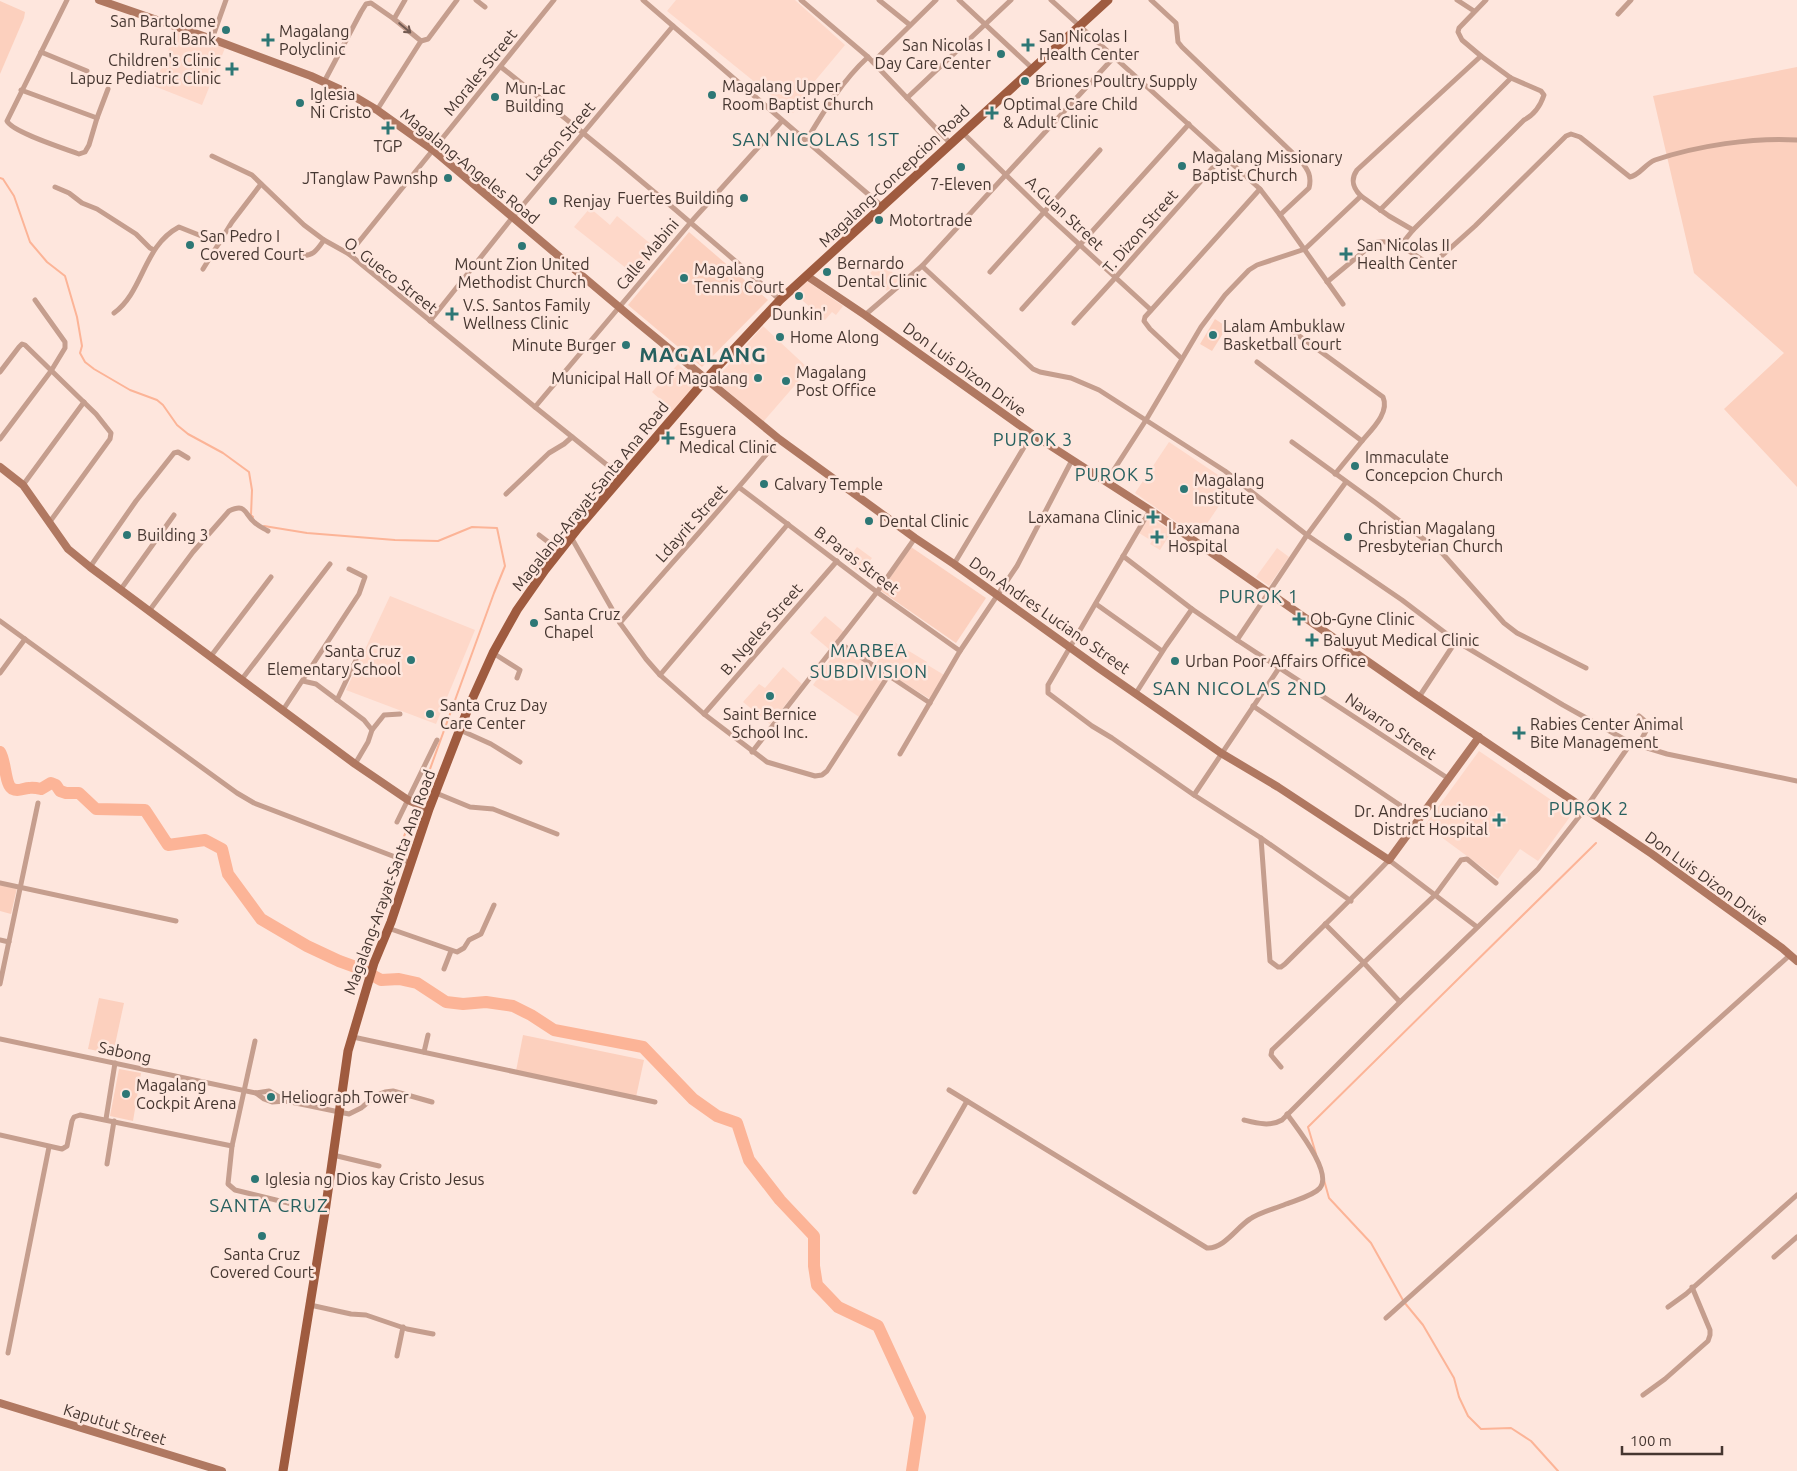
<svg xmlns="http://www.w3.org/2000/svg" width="1797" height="1471" font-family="Ubuntu,sans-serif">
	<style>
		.built { fill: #fed8c9 }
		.green { fill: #fcd0be }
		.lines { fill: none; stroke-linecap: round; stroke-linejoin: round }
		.stream { stroke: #fcb497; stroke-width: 2 }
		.river { stroke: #fcb497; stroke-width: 12 }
		.street { stroke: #c59e8e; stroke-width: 5 }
		.secondary { stroke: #b07861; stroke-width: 8 }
		.primary { stroke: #9f5b3f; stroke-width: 9 }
		.oneway { stroke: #725a51 }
		.poi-dot { fill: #2d7775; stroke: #fee6dd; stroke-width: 2 }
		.labels { text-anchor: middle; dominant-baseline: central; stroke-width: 5; stroke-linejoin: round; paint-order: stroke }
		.poi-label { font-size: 16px; fill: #453630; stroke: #fee6dd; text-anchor: start }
		.street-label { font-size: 16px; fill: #453630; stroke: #fee6dd }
		.neighbourhood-label { font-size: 18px; letter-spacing: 1px; fill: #27605f; stroke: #fee6dd }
		.quarter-label { font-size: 19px; letter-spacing: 1px; fill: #27605f; stroke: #fee6dd }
		.district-label { font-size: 21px; font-weight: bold; letter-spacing: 1px; fill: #27605f; stroke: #fee6dd }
	</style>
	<rect width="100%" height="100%" fill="#fee6dd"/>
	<!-- built -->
	<g class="built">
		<polygon points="676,0 795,0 845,45 799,100 802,103 793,113 667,11"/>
		<polygon points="177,29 225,48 202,105 154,86"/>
		<polygon points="590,208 610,225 617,216 658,250 636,276 574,227"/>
		<polygon points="883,261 899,280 887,291 870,273"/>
		<polygon points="807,281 843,306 836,315 832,312 825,320 795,294"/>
		<polygon points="763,326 809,369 763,422 715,380"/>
		<polygon points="678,364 697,382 695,386 673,411 652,392"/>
		<polygon points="1169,442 1233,485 1198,537 1135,493"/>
		<polygon points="1149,517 1172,531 1160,550 1150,544 1152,541 1139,533"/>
		<polygon points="857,547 872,558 860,573 846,562"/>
		<polygon points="1277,548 1289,557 1269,586 1256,577"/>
		<polygon points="390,596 475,630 436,724 346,690"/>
		<polygon points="825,616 844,632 830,650 810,633"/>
		<polygon points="891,640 927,662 926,664 944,675 930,699 875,665"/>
		<polygon points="840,645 886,677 859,717 813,685"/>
		<polygon points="783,667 802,684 770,724 743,702 759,684 765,688"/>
		<polygon points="1479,751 1572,814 1538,861 1520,849 1498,879 1425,825"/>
	</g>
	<!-- green -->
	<g class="green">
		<polygon points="0,1 25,12 24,18 0,74"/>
		<polygon points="1797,67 1797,487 1724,409 1784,353 1694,273 1653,96"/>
		<polygon points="689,232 768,300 702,367 628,305"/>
		<polygon points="1215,319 1227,327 1212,351 1200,344"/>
		<polygon points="911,547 986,598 956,643 881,591"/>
		<polygon points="0,885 17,888 11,914 0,911"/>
		<polygon points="99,998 124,1003 113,1054 88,1049"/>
		<polygon points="523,1035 644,1060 636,1097 516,1071"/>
		<polygon points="119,1069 141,1073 133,1121 110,1116"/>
	</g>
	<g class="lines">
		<!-- stream -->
		<g class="stream">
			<polyline points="0,178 3,179 14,196 30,242 47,262 65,276 77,317 82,346 80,353 85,362 94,369 130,390 157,400 163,405 177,425 188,434 223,453 249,472 252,490 251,515 253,517"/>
			<polyline points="264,526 307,533 395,540 438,541 472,527 497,528 505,566 494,593 418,802"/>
			<path d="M361,969C379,915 393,859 416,807"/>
			<polyline points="1316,1154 1308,1127 1596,843"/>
			<polyline points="1324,1180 1329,1198 1371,1243 1404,1302 1423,1325 1454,1378 1459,1397 1468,1416 1481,1429 1511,1428 1531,1441 1558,1471"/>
		</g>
		<!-- river -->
		<path class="river" d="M0,752C6,761 5,787 13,789C18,792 24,788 29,788C33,787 37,788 41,789L51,783L56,785L60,791L66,793H79L96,809L145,810L168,845L205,840L222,849L228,874L261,919L307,946L339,961L361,969L381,980L399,979L417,983L446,1002L463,1004L486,1002L513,1006L531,1015L554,1030L643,1047L693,1099L717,1116L737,1123L749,1160L780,1200L814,1236V1266L817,1285L838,1307L878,1326L920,1417L912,1471"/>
		<!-- street -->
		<g class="street">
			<polyline points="476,0 485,7"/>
			<polyline points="643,0 883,207"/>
			<polyline points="801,0 868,57 951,144"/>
			<polyline points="879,0 910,25"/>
			<polyline points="959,0 1033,69"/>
			<polyline points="1051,0 1260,189 1280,215 1343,304"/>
			<path d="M1151,0L1176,23L1178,42L1182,47L1301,161C1308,170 1312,176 1309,188L1280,215"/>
			<polyline points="1457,0 1474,11"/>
			<polyline points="1618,14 1631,0"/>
			<polyline points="394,19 405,0"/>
			<polyline points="212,39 226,0"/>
			<polyline points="421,41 428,39 457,0"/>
			<polyline points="41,52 87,71"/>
			<polyline points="1481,56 1462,40 1458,32 1459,28 1486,0"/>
			<polyline points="873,62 936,0"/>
			<path d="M501,67C596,142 689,220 780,300"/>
			<polyline points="324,82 361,12 366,4 371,3 394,19 421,41 377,110"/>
			<path d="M21,90L97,118L89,145L85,152L79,154C66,149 12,132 7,121L67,0"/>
			<polyline points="907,98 1011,0"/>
			<polyline points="97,118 108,89"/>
			<polyline points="963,133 1044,212 1151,310"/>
			<path d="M806,141C824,111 842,81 868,57"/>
			<polyline points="212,156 252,175 304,225 324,240 349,254 535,407 622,477"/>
			<polyline points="55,187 69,193 82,203 97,209 136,234 150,248 154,250"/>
			<polyline points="1361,196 1389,216 1413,230"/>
			<polyline points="1380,210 1511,78"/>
			<polyline points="349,254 554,0"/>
			<path d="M300,255C313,257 317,250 324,240"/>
			<polyline points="922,266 1033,369 1040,372 1071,378 1099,390 1225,471 1307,535 1402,600 1456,641 1563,705 1631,743 1667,754 1797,781"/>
			<polyline points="203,269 232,222 261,184"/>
			<polyline points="990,272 1100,150"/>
			<path d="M1327,282L1374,243C1394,237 1411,253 1427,263L1430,264L1436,261L1475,226L1566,136L1571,134L1580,137L1630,177C1640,175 1645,164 1655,160C1696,146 1754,137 1797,140"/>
			<polyline points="1022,309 1189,124"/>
			<path d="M114,313C144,291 143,246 179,227L219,243"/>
			<polyline points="865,315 922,266 1115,56"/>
			<polyline points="430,321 512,218 673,26"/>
			<polyline points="1074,323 1116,277 1224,155"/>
			<path d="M1287,327L1383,397C1390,413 1371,430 1362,441"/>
			<polyline points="1181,358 1150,329 1144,321 1145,317 1260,189"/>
			<polyline points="1257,362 1362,441 1335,474"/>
			<polyline points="0,372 19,347 22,344 25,345 96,414 111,433 110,439 49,523"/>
			<polyline points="535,407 691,222 782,121"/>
			<polyline points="0,439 51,371 65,348 65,342 35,300"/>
			<polyline points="1292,442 1376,503 1442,553 1504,623 1517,633 1586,668"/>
			<path d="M1106,482L1146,420L1201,327L1225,295L1249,270L1257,265L1305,249L1361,196C1353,188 1350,180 1357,170L1481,56L1511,78L1541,91L1544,95C1540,107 1534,115 1524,120L1413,230L1400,246"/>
			<polyline points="23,485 84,402"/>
			<polyline points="740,488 877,592 960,651"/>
			<polyline points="506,494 549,453 564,444 572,437"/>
			<polyline points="1150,510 1048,685 1048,693 1092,726 1112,738 1194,795 1261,838 1351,901"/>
			<polyline points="539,535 560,551"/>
			<polyline points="571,537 620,623 646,659 660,675 704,714 767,762 815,776 822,775 827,771 888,676"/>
			<polyline points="1123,556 1192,609 1237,640 1449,779"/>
			<polyline points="954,564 1032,434"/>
			<polyline points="90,567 136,501 174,453 178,452 188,458"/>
			<polyline points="121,589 174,515"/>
			<polyline points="1096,604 1162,651"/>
			<path d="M149,611L193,552L229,511C246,503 244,513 254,522C258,526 263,528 268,531"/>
			<polyline points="0,621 237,793 254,803 411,863"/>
			<path d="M620,623C673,561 728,502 779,439"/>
			<polyline points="1237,640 1307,535 1346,482"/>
			<polyline points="838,642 930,703"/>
			<polyline points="493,653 520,670 517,678"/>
			<polyline points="211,656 271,577"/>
			<polyline points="0,673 25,639"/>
			<polyline points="660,675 788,524"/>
			<polyline points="242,679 330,564"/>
			<polyline points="303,681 316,684 364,720 372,730 368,742 355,764"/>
			<polyline points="1136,693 1166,646 1192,609"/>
			<polyline points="1419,697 1456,641"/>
			<polyline points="337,700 356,660"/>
			<polyline points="1253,706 1419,818"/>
			<polyline points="283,710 359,594 365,577 349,569"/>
			<polyline points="704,714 837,561"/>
			<polyline points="372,730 384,715 400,714"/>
			<polyline points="460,730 491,744 520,762"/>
			<polyline points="1638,746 1648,727 1646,722 1639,716"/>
			<polyline points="752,752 877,592 915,538"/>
			<polyline points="900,754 960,651 1017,566 1072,460"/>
			<polyline points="436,793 470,807 493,809 557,834"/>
			<polyline points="1194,795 1279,668"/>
			<polyline points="397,822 437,740"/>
			<path d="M1261,838L1270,961L1278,967H1281L1285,964C1320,929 1355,896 1389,860L1477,927"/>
			<polyline points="0,883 176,921"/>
			<polyline points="1325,924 1363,962 1400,1002"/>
			<polyline points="388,928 457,952 464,948 469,940 481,934 494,905"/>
			<polyline points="0,940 9,942"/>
			<polyline points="444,969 451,951"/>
			<polyline points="0,984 38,803"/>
			<polyline points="353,1037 655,1102"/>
			<polyline points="0,1039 256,1093 269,1091 286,1101"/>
			<polyline points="255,1041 232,1146 228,1184 235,1190 325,1212"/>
			<polyline points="424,1052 428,1035"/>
			<polyline points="1281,1067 1271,1055 1272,1050 1436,894 1461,860 1467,859 1496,883"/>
			<path d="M949,1090L1207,1248C1224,1249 1237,1227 1250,1219C1260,1212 1274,1209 1286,1204C1296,1200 1313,1196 1320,1188C1333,1172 1296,1127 1287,1114"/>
			<polyline points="256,1093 264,1099 272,1102 286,1101 349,1114 361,1108 377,1095 385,1092 393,1091 432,1102"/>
			<polyline points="106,1119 115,1063"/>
			<path d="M1244,1120C1256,1123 1270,1127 1282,1120L1400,1002L1538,869L1585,809L1631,743"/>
			<polyline points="0,1135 62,1149 67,1146 72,1121 74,1117 80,1115 232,1146"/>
			<polyline points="333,1155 379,1166"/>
			<polyline points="107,1164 114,1121"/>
			<polyline points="915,1192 967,1101"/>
			<polyline points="1774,1257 1797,1237"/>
			<polyline points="310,1305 351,1314 366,1315 407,1329 433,1334"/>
			<polyline points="1668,1307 1686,1294 1797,1195"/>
			<polyline points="1386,1318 1790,955"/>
			<polyline points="8,1353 49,1147"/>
			<polyline points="397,1356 403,1327"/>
			<polyline points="1643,1395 1665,1379 1708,1341 1710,1335 1710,1330 1692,1287"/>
		</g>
		<!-- secondary -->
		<g class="secondary">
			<polyline points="99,0 212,39 311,76 350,94 377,110 433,150 638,323 779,439 915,538 954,564 1100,669 1221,753 1278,787 1389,860 1479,737"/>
			<polyline points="807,276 865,315 1032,434 1150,510 1419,697 1652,854 1782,948 1797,961"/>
			<polyline points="0,467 23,485 68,549 90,567 355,764 408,800 429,809"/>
			<polyline points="0,1403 222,1471"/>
		</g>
		<!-- primary -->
		<polyline class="primary" points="283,1471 325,1212 348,1051 374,963 391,922 429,809 469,706 493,653 517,610 545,570 579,527 706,379 780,300 1108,0"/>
	</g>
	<!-- one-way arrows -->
	<defs><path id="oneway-shaft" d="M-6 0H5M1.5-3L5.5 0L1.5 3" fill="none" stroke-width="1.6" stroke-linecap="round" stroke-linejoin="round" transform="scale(1.25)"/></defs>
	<use class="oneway" href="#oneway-shaft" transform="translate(405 28) rotate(40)"/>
	<!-- markers -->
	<g class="poi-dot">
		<circle cx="226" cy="30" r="5"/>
		<path d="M265.5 32.5h5v5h5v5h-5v5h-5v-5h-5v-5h5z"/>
		<path d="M1025.5 37.5h5v5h5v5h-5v5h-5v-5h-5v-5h5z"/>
		<circle cx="1001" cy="54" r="5"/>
		<path d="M229.5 61.5h5v5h5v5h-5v5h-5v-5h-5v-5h5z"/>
		<circle cx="1025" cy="81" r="5"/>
		<circle cx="712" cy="95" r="5"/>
		<circle cx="495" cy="97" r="5"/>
		<circle cx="300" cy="103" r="5"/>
		<path d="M989.5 105.5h5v5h5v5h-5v5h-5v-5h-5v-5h5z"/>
		<path d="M385.5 120.5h5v5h5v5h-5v5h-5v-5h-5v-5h5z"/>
		<circle cx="1182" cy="166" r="5"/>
		<circle cx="961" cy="167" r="5"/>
		<circle cx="448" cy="178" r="5"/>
		<circle cx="744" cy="198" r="5"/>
		<circle cx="553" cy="201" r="5"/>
		<circle cx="879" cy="220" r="5"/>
		<circle cx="190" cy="245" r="5"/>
		<circle cx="522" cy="246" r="5"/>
		<path d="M1343.5 246.5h5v5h5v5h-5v5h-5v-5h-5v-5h5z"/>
		<circle cx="827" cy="272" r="5"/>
		<circle cx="684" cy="278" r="5"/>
		<circle cx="799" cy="296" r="5"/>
		<path d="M449.5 306.5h5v5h5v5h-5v5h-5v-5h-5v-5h5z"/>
		<circle cx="1213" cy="335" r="5"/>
		<circle cx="780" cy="337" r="5"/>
		<circle cx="626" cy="345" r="5"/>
		<circle cx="758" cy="378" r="5"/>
		<circle cx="786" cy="381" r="5"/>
		<path d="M665.5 430.5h5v5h5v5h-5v5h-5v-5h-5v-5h5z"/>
		<circle cx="1355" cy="466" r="5"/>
		<circle cx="764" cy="484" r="5"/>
		<circle cx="1184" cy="489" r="5"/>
		<path d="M1150.5 509.5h5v5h5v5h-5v5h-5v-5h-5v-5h5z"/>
		<circle cx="869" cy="521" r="5"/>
		<circle cx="127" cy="535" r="5"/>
		<path d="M1154.5 529.5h5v5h5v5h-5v5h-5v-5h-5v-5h5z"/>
		<circle cx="1348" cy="537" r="5"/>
		<path d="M1296.5 611.5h5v5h5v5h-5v5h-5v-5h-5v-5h5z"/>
		<circle cx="534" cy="623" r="5"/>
		<path d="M1309.5 632.5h5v5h5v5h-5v5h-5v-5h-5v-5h5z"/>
		<circle cx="411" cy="660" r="5"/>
		<circle cx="1175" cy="661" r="5"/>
		<circle cx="770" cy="696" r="5"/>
		<circle cx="430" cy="714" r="5"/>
		<path d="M1516.5 725.5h5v5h5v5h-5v5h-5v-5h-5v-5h5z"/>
		<path d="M1496.5 812.5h5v5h5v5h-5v5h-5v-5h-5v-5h5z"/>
		<circle cx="126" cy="1094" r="5"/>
		<circle cx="271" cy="1097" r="5"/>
		<circle cx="255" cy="1179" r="5"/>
		<circle cx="262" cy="1236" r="5"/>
	</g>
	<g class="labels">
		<!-- poi labels -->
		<g class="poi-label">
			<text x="216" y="21" text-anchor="end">San Bartolome<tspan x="216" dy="18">Rural Bank</tspan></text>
			<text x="279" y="31">Magalang<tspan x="279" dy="18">Polyclinic</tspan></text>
			<text x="1039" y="36">San Nicolas I<tspan x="1039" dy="18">Health Center</tspan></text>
			<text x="991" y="45" text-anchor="end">San Nicolas I<tspan x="991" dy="18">Day Care Center</tspan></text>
			<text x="221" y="60" text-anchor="end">Children's Clinic<tspan x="221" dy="18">Lapuz Pediatric Clinic</tspan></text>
			<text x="1035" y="81">Briones Poultry Supply</text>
			<text x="722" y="86">Magalang Upper<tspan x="722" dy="18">Room Baptist Church</tspan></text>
			<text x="505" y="88">Mun-Lac<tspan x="505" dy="18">Building</tspan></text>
			<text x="310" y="94">Iglesia<tspan x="310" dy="18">Ni Cristo</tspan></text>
			<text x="1003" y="104">Optimal Care Child<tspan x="1003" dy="18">&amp; Adult Clinic</tspan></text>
			<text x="388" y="146" text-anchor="middle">TGP</text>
			<text x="1192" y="157">Magalang Missionary<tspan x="1192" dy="18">Baptist Church</tspan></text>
			<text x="438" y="178" text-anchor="end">JTanglaw Pawnshp</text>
			<text x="961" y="184" text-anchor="middle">7-Eleven</text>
			<text x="734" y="198" text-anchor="end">Fuertes Building</text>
			<text x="563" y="201">Renjay</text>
			<text x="889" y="220">Motortrade</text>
			<text x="200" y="236">San Pedro I<tspan x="200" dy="18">Covered Court</tspan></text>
			<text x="1357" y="245">San Nicolas II<tspan x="1357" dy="18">Health Center</tspan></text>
			<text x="837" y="263">Bernardo<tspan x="837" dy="18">Dental Clinic</tspan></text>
			<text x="522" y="264" text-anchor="middle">Mount Zion United<tspan x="522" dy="18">Methodist Church</tspan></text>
			<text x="694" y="269">Magalang<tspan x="694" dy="18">Tennis Court</tspan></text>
			<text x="463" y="305">V.S. Santos Family<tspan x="463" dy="18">Wellness Clinic</tspan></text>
			<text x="799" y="314" text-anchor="middle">Dunkin'</text>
			<text x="1223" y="326">Lalam Ambuklaw<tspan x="1223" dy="18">Basketball Court</tspan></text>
			<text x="790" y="337">Home Along</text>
			<text x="616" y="345" text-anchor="end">Minute Burger</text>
			<text x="796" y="372">Magalang<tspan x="796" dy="18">Post Office</tspan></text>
			<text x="748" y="378" text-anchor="end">Municipal Hall Of Magalang</text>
			<text x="679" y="429">Esguera<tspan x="679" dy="18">Medical Clinic</tspan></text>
			<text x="1365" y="457">Immaculate<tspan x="1365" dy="18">Concepcion Church</tspan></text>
			<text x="1194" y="480">Magalang<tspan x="1194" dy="18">Institute</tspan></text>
			<text x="774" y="484">Calvary Temple</text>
			<text x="1142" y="517" text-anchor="end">Laxamana Clinic</text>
			<text x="879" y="521">Dental Clinic</text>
			<text x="1168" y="528">Laxamana<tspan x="1168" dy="18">Hospital</tspan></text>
			<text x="1358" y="528">Christian Magalang<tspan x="1358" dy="18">Presbyterian Church</tspan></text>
			<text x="137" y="535">Building 3</text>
			<text x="544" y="614">Santa Cruz<tspan x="544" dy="18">Chapel</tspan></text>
			<text x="1310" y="619">Ob-Gyne Clinic</text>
			<text x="1323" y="640">Baluyut Medical Clinic</text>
			<text x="401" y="651" text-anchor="end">Santa Cruz<tspan x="401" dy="18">Elementary School</tspan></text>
			<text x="1185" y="661">Urban Poor Affairs Office</text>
			<text x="440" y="705">Santa Cruz Day<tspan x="440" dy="18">Care Center</tspan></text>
			<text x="770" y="714" text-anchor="middle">Saint Bernice<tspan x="770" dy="18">School Inc.</tspan></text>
			<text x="1530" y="724">Rabies Center Animal<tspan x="1530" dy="18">Bite Management</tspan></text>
			<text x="1488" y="811" text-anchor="end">Dr. Andres Luciano<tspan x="1488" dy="18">District Hospital</tspan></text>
			<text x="136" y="1085">Magalang<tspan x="136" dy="18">Cockpit Arena</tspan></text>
			<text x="281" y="1097">Heliograph Tower</text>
			<text x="265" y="1179">Iglesia ng Dios kay Cristo Jesus</text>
			<text x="262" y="1254" text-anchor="middle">Santa Cruz<tspan x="262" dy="18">Covered Court</tspan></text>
		</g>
		<!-- street labels -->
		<g class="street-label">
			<text transform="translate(480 72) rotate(-51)">Morales Street</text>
			<text transform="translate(560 141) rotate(-50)">Lacson Street</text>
			<text transform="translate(470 166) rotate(39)">Magalang-Angeles Road</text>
			<text transform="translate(894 176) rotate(-43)">Magalang-Concepcion Road</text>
			<text transform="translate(1065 213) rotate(43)">A.Guan Street</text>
			<text transform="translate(1140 231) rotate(-49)">T. Dizon Street</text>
			<text transform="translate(647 254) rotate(-50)">Calle Mabini</text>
			<text transform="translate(391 275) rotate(38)">O. Gueco Street</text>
			<text transform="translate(965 369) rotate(36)">Don Luis Dizon Drive</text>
			<text transform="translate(590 496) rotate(-51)">Magalang-Arayat-Santa Ana Road</text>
			<text transform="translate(691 523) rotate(-48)">Ldayrit Street</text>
			<text transform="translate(857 560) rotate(37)">B.Paras Street</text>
			<text transform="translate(1050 615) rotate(35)">Don Andres Luciano Street</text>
			<text transform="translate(761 629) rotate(-49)">B. Ngeles Street</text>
			<text transform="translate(1391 726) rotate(34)">Navarro Street</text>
			<text transform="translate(1707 878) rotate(36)">Don Luis Dizon Drive</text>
			<text transform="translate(389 882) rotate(-70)">Magalang-Arayat-Santa Ana Road</text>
			<text transform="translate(125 1052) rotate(12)">Sabong</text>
			<text transform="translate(115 1424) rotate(17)">Kaputut Street</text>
		</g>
		<!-- neighbourhood labels -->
		<g class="neighbourhood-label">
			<text x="1033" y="439">PUROK 3</text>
			<text x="1115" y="474">PUROK 5</text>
			<text x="1259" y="596">PUROK 1</text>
			<text x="869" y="650">MARBEA<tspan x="869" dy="21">SUBDIVISION</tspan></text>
			<text x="1589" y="808">PUROK 2</text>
		</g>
		<!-- quarter labels -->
		<g class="quarter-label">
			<text x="816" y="139">SAN NICOLAS 1ST</text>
			<text x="1240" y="688">SAN NICOLAS 2ND</text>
			<text x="269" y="1205">SANTA CRUZ</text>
		</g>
		<!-- district labels -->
		<g class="district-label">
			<text x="703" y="354">MAGALANG</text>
		</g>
	</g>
	<!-- scale -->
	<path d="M1622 1446v8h100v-8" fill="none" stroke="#453630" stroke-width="2.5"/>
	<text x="1630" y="1446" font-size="15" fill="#453630" stroke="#fee6dd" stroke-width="4" paint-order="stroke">100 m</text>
</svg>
